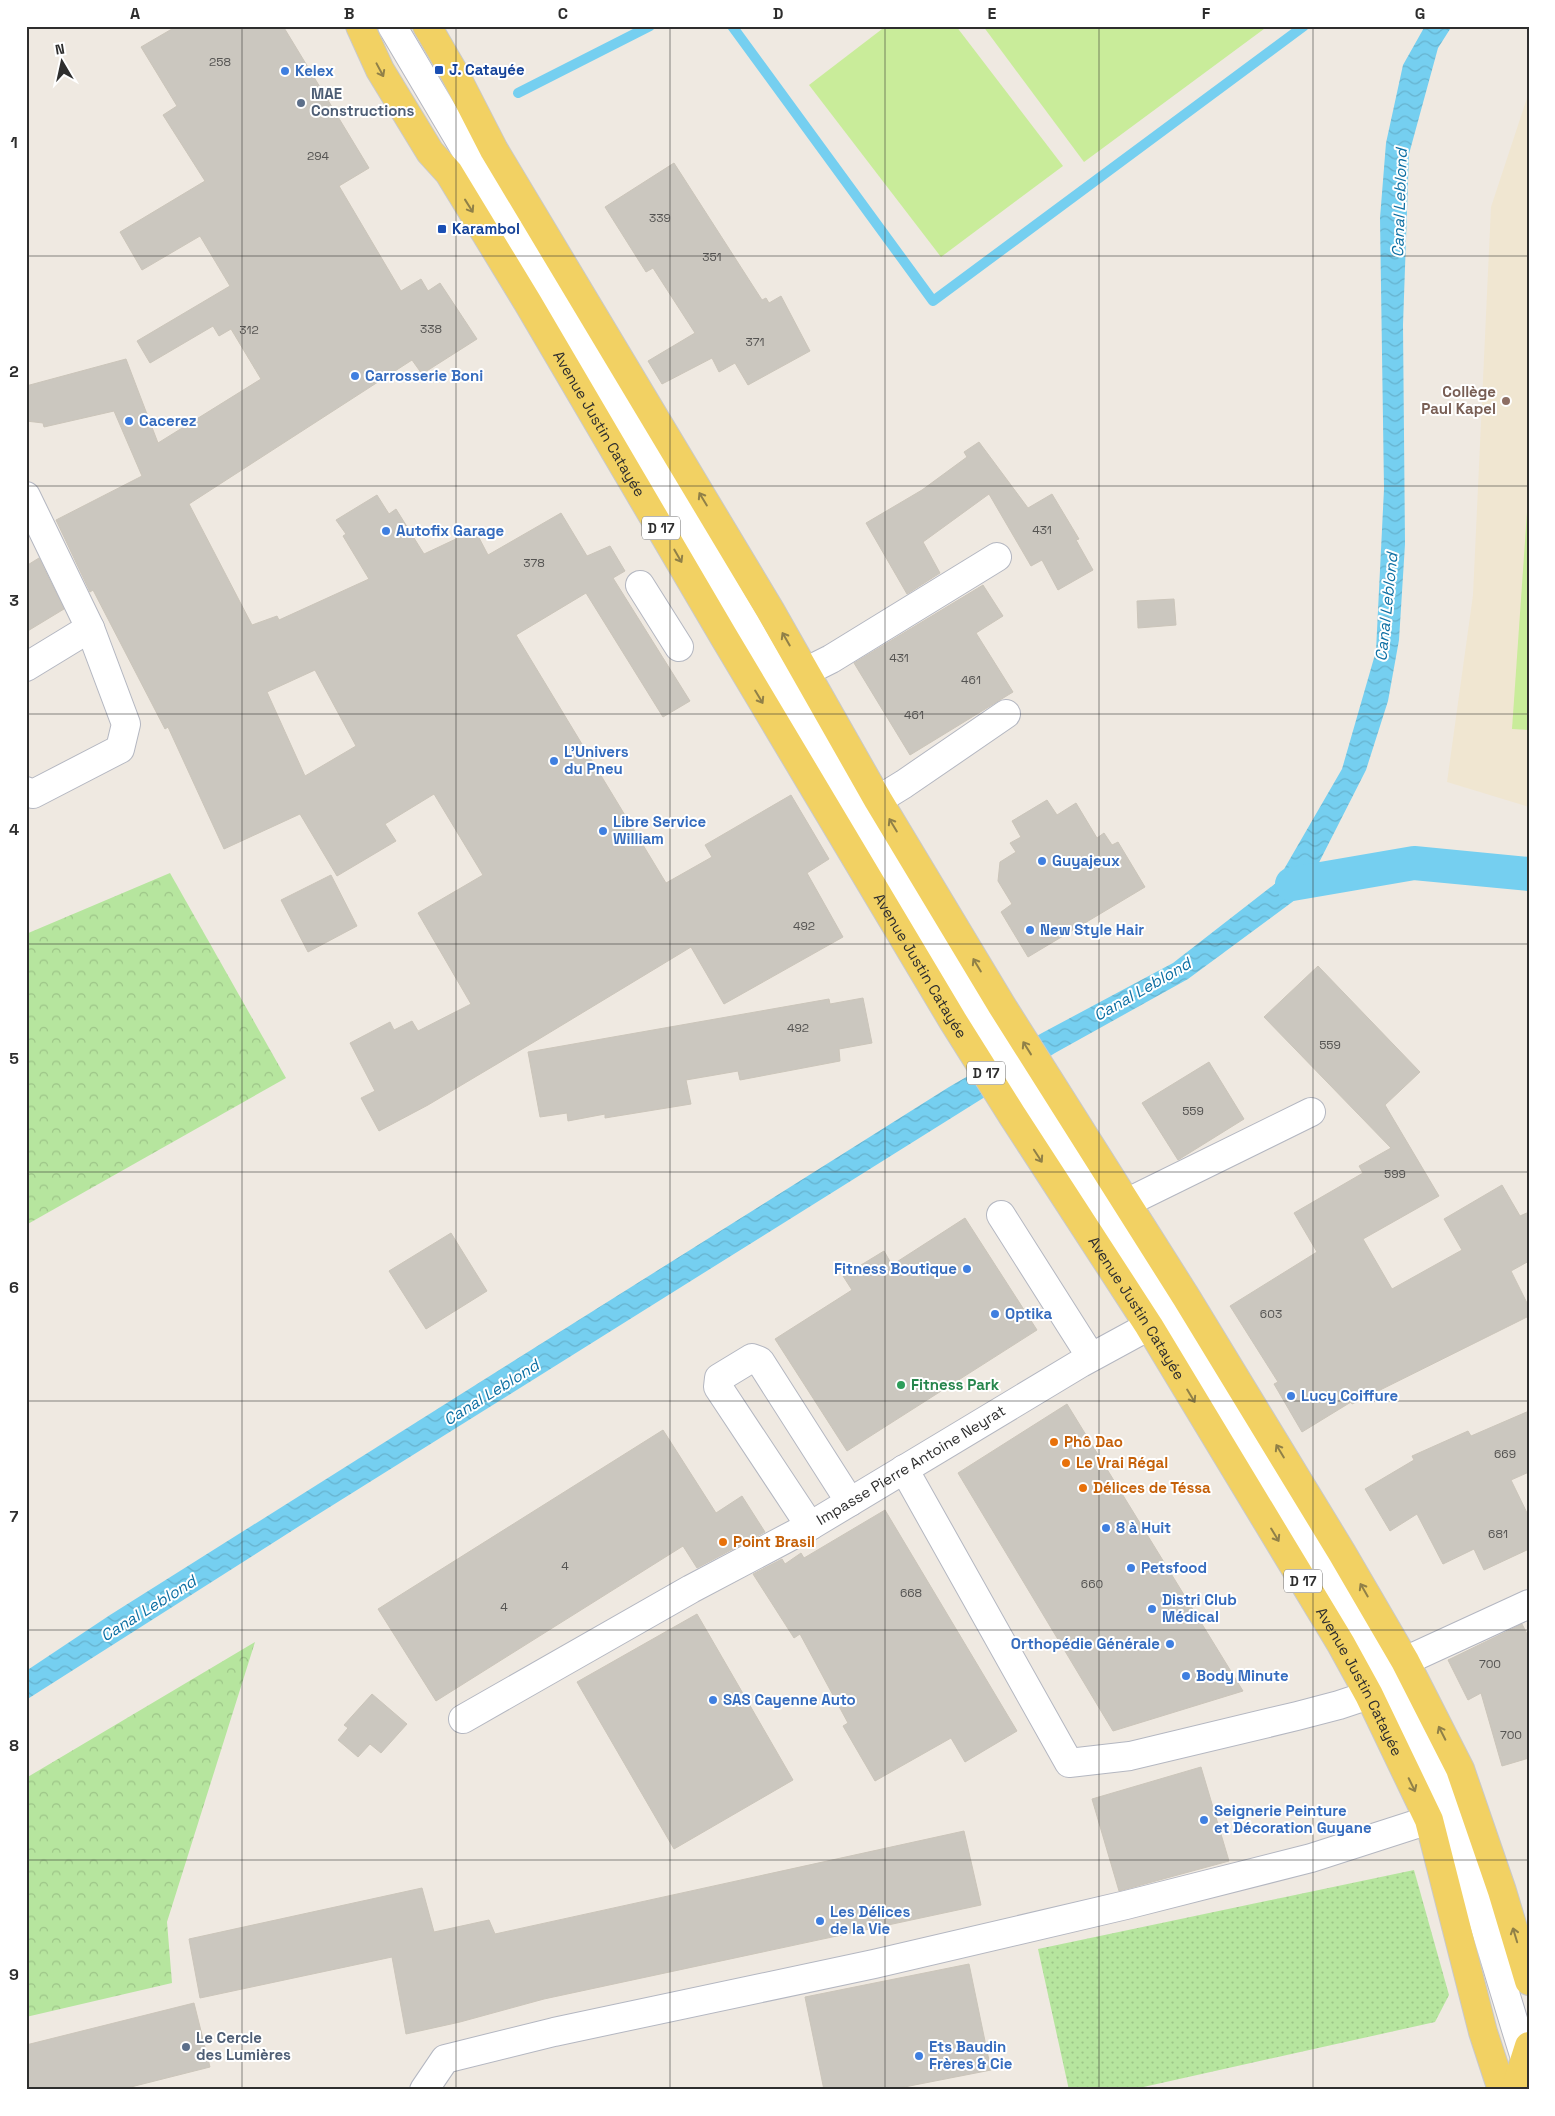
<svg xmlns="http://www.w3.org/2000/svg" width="1555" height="2116" viewBox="0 0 1555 2116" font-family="'Space Grotesk',sans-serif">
	<defs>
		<pattern id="grass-dots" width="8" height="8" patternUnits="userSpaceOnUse" patternTransform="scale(1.25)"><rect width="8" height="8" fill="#b6e59e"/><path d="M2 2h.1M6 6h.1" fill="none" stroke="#9dc588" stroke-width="1.8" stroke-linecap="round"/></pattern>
		<pattern id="forest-crowns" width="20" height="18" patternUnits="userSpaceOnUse" patternTransform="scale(1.25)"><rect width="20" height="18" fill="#b6e59e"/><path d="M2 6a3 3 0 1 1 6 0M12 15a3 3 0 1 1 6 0" fill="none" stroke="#9dc588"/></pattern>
		<pattern id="water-waves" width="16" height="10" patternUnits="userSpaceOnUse" patternTransform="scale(1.25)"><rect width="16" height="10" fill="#75cff0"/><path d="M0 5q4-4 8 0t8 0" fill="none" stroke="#66b2ce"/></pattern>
	</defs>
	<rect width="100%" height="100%" fill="#efe9e1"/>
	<!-- education -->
	<polygon fill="#f0e6d1" points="1529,92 1529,807 1447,782 1473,595 1491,207"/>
	<!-- grass -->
	<polygon fill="url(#grass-dots)" points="1414,1870 1449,1995 1435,2022 1130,2090 1069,2090 1038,1949"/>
	<!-- forest -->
	<g fill="url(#forest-crowns)">
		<polygon points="170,873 286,1078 26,1225 26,934"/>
		<polygon points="255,1642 167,1922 172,1983 26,2017 26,1778"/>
	</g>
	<!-- pitch -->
	<g fill="#c9ec9a">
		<polygon points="886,26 956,26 1063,166 941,257 809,85"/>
		<polygon points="983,26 1268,26 1084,162"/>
		<polygon points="1529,483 1529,730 1512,729"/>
	</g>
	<!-- water -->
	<polygon fill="url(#water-waves)" points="1425,26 1452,26 1438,48 1409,154 1403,325 1405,544 1399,640 1388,701 1366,770 1303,894 1188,979 1055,1053 301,1525 26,1700 26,1671 110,1615 949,1087 1042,1033 1173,963 1276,883 1342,769 1376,651 1384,489 1380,218 1386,143 1403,65"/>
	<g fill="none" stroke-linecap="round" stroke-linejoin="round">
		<!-- stream -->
		<g stroke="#75cff0" stroke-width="10">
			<polyline points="732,26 933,301 1304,26"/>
			<polyline points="518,93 650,26"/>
		</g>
		<!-- canal -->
		<polyline stroke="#75cff0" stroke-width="34" points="1292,884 1414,863 1529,874"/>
	</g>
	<!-- building -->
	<g fill="#cbc7bf" stroke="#cbc5ba" fill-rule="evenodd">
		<path d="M177 26H283L369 168 339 186 401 291 421 279 428 291 440 283 477 339 422 374 412 360 189 504 252 625 277 616 279 620 369 579 343 536 346 534 336 520 377 495 389 514 396 509 424 554 475 530 488 555 561 513 587 556 610 546 625 571 613 578 690 701 663 717 586 593 516 635 666 883 712 857 705 845 791 795 829 859 807 873 843 937 724 1004 691 947 539 1039 428 1105 379 1131 361 1098 375 1091 350 1043 390 1022 394 1030 412 1021 418 1031 471 1004 418 913 483 875 434 794 385 824 396 841 337 876 300 814 224 849 168 727 165 729 93 590 90 592 56 520 142 476 114 411 44 427 43 423 26 421V386L126 359 158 443 261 379 231 329 219 336 213 326 150 363 137 341 230 286 200 236 142 270 120 232 205 181 163 115 177 106 141 47ZM315 670 356 746 305 776 267 692Z"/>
		<polygon points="674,163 762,300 766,298 769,303 781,296 810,351 748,385 735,363 719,372 712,358 662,384 648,361 695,333 653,268 646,272 605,207"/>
		<polygon points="979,442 1028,508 1052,494 1079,539 1076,540 1093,570 1058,590 1042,560 1031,566 989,494 923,542 940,573 907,594 866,523 922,490 967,457 964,452"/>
		<polygon points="39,558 64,609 26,632 26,566"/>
		<polygon points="983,585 1003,616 976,633 1013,692 910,755 854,663"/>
		<polygon points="1174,599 1176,625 1138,628 1137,601"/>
		<polygon points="1047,800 1057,815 1076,803 1097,838 1104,833 1112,845 1118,842 1145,887 1028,957 1001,912 1012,904 998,881 1000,862 1016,852 1010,843 1021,837 1012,821"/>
		<polygon points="331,875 357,926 308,952 281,900"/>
		<polygon points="1318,966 1420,1072 1385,1105 1439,1196 1363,1239 1392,1289 1462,1250 1444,1219 1502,1185 1520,1216 1529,1212 1529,1261 1511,1271 1529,1307 1529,1316 1352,1404 1351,1402 1302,1432 1274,1384 1278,1382 1230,1306 1317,1252 1294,1213 1363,1173 1359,1166 1391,1148 1264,1017"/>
		<polygon points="863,998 872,1043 839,1049 840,1061 740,1080 738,1071 686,1080 691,1104 605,1118 605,1114 568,1121 567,1113 540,1117 528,1052 829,999 830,1004"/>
		<polygon points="1209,1062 1244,1119 1178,1160 1142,1103"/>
		<polygon points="965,1218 1037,1330 847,1451 775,1339 852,1290 843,1276 884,1251 892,1265"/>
		<polygon points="451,1233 487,1291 426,1329 389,1271"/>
		<polygon points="1067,1404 1243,1691 1113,1731 958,1473"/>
		<polygon points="1529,1411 1529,1472 1511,1480 1529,1517 1529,1549 1484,1570 1474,1549 1443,1564 1417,1514 1390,1531 1365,1489 1414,1460 1412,1456 1468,1431 1471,1436"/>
		<polygon points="663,1430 716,1513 742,1496 765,1532 697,1568 683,1546 436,1701 378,1609"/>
		<polygon points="885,1510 1017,1731 965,1762 951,1738 875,1781 843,1726 848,1723 800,1634 794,1638 753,1574 782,1559 785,1564 801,1553 804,1558"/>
		<polygon points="697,1614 793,1780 674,1849 577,1682"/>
		<polygon points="1522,1624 1529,1638 1529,1758 1502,1766 1481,1693 1468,1700 1448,1660"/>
		<polygon points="372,1694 407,1724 381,1753 370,1744 358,1757 338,1740 348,1728 344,1725"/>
		<polygon points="1201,1767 1229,1861 1119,1891 1092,1799"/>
		<polygon points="964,1831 981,1905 544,1999 460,2022 406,2034 392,1957 200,1998 189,1939 422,1888 434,1932 489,1920 495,1934"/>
		<polygon points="969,1964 991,2070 889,2090 824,2090 805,1997"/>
		<polygon points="194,2003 210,2067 119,2090 26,2090 26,2045"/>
	</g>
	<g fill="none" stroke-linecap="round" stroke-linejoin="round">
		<defs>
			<g id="minor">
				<polyline points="392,26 746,624 888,869 1058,1141 1150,1284 1363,1634 1448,1805 1515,2026 1525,2058 1529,2064"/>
				<polyline points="26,496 90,628 126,724 120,749 33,794 26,791"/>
				<polyline points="640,585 679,647"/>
				<polyline points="26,667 90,628"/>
				<polyline points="805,672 831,659 997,557"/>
				<polyline points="878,800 904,784 1006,714"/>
				<polyline points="1126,1203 1311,1112"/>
				<polyline points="1001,1215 1091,1357"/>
				<polyline points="904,1469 1069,1763 1130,1756 1297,1716 1339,1705 1369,1695"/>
				<polyline points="810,1526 718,1387 719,1378 752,1358 760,1361 850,1502"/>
				<polyline points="1405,1661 1529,1604"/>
				<path id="s1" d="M463 1719 691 1589 810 1526 1081 1363 1149 1326"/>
				<polyline points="424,2090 445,2059 554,2032 874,1964 1126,1905 1311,1858 1429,1820"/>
			</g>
			<g id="major">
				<path id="s2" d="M360 26 380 70 430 152 449 173 528 303 724 637 953 1021 1012 1115 1149 1326 1341 1644 1369 1695 1429 1820 1483 2032 1502 2090"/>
				<polyline points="427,26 456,76 494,150 770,610 878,800 1002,1006 1186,1297 1342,1553 1405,1661 1460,1769 1502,1891 1529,1981"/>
				<polyline points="1515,2090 1529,2046"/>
			</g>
		</defs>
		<!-- minor casing -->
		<use href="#minor" stroke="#b4b7c1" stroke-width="30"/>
		<!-- major casing -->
		<use href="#major" stroke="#c9c9c9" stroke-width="30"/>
		<!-- minor -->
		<use href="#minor" stroke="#fff" stroke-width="28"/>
		<!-- major -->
		<use href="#major" stroke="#f2d163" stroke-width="28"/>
	</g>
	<!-- one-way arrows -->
	<defs><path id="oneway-shaft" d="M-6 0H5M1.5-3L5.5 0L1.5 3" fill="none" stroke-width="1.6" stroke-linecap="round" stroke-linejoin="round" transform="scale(1.25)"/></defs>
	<g stroke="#908048">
		<use href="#oneway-shaft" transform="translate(380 70) rotate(62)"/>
		<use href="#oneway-shaft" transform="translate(469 206) rotate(58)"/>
		<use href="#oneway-shaft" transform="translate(703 499) rotate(-121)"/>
		<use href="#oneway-shaft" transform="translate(678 556) rotate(60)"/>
		<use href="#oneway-shaft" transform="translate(786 639) rotate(-120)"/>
		<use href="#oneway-shaft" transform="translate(759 697) rotate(59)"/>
		<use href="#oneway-shaft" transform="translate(893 825) rotate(-121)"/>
		<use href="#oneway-shaft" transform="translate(977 965) rotate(-121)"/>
		<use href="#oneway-shaft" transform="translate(1027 1048) rotate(-122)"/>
		<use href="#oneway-shaft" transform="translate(1038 1156) rotate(57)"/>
		<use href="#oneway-shaft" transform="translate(1191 1396) rotate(59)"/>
		<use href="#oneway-shaft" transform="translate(1280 1451) rotate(-121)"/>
		<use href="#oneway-shaft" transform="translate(1275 1535) rotate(59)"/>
		<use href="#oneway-shaft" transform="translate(1364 1590) rotate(-120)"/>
		<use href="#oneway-shaft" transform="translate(1442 1733) rotate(-117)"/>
		<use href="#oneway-shaft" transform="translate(1412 1785) rotate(64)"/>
		<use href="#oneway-shaft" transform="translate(1515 1935) rotate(-107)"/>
	</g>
	<!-- grid -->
	<path fill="none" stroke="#2e2e2e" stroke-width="1" stroke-opacity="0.55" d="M242 26V2090M456 26V2090M670 26V2090M885 26V2090M1099 26V2090M1313 26V2090M26 256H1529M26 486H1529M26 714H1529M26 944H1529M26 1172H1529M26 1401H1529M26 1630H1529M26 1860H1529"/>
	<!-- markers -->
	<g fill="#1a4fb4" stroke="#fff" stroke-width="2">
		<rect x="434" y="65" width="10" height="10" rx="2.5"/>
		<rect x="437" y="224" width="10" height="10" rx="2.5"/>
	</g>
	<g fill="#3f7fe0" stroke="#fff" stroke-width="2">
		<circle cx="285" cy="71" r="5"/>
		<circle cx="355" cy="376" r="5"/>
		<circle cx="129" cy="421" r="5"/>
		<circle cx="386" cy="531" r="5"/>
		<circle cx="554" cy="761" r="5"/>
		<circle cx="603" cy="831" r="5"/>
		<circle cx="1042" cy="861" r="5"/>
		<circle cx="1030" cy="930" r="5"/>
		<circle cx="967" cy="1269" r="5"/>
		<circle cx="995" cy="1314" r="5"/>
		<circle cx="1291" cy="1396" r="5"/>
		<circle cx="1106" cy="1528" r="5"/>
		<circle cx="1131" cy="1568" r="5"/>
		<circle cx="1152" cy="1609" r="5"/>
		<circle cx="1170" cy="1644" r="5"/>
		<circle cx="1186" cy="1676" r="5"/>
		<circle cx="713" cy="1700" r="5"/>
		<circle cx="1204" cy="1820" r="5"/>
		<circle cx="820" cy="1921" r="5"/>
		<circle cx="919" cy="2056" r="5"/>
	</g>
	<g fill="#5c6f8a" stroke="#fff" stroke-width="2">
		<circle cx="301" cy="103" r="5"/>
		<circle cx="186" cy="2047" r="5"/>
	</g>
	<circle fill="#8d6e63" stroke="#fff" stroke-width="2" cx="1506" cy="401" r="5"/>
	<circle fill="#2e9e5b" stroke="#fff" stroke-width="2" cx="901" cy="1385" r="5"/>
	<g fill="#e8710a" stroke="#fff" stroke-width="2">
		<circle cx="1054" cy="1442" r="5"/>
		<circle cx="1066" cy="1463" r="5"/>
		<circle cx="1083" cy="1488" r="5"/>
		<circle cx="723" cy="1542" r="5"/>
	</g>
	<g text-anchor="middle" stroke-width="4" stroke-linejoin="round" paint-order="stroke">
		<!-- number labels -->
		<g font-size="12" fill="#555452">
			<text x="220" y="66">258</text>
			<text x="318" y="160">294</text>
			<text x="660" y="222">339</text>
			<text x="712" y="261">351</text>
			<text x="431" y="333">338</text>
			<text x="249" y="334">312</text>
			<text x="755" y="346">371</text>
			<text x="1042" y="534">431</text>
			<text x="534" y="567">378</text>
			<text x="899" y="662">431</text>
			<text x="971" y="684">461</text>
			<text x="914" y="719">461</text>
			<text x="804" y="930">492</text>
			<text x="798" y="1032">492</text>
			<text x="1330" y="1049">559</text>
			<text x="1193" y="1115">559</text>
			<text x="1395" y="1178">599</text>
			<text x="1271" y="1318">603</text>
			<text x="1505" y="1458">669</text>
			<text x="1498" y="1538">681</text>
			<text x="565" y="1570">4</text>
			<text x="1092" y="1588">660</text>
			<text x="911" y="1597">668</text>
			<text x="504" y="1611">4</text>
			<text x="1490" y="1668">700</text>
			<text x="1511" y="1739">700</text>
		</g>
		<!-- shield labels -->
		<g fill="#fff" stroke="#6d6d6d" stroke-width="1">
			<rect x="642" y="516.5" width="38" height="23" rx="4"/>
			<rect x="967" y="1061.5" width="38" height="23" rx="4"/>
			<rect x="1284" y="1569.5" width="38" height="23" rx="4"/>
		</g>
		<g font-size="14" font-weight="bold" fill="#2e2e2e">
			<text x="661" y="533">D 17</text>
			<text x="986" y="1078">D 17</text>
			<text x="1303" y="1586">D 17</text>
		</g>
		<!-- transit labels -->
		<g font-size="15" font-weight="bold" fill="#164399" stroke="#fff" text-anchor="start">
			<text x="449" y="75">J. Catayée</text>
			<text x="452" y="234">Karambol</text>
		</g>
		<!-- shop labels -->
		<g font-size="15" font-weight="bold" fill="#366cbe" stroke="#fff" text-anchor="start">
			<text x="295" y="76">Kelex</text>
			<text x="365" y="381">Carrosserie Boni</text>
			<text x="139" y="426">Cacerez</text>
			<text x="396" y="536">Autofix Garage</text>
			<text x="564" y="757">L'Univers<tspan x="564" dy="17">du Pneu</tspan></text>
			<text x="613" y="827">Libre Service<tspan x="613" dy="17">William</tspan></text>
			<text x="1052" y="866">Guyajeux</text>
			<text x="1040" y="935">New Style Hair</text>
			<text x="957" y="1274" text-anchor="end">Fitness Boutique</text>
			<text x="1005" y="1319">Optika</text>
			<text x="1301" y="1401">Lucy Coiffure</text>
			<text x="1116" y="1533">8 à Huit</text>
			<text x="1141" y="1573">Petsfood</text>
			<text x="1162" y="1605">Distri Club<tspan x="1162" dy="17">Médical</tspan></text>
			<text x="1160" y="1649" text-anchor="end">Orthopédie Générale</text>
			<text x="1196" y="1681">Body Minute</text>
			<text x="723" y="1705">SAS Cayenne Auto</text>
			<text x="1214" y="1816">Seignerie Peinture<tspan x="1214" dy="17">et Décoration Guyane</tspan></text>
			<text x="830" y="1917">Les Délices<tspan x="830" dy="17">de la Vie</tspan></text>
			<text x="929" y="2052">Ets Baudin<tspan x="929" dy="17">Frères &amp; Cie</tspan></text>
		</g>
		<!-- service labels -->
		<g font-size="15" font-weight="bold" fill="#4e5e75" stroke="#fff" text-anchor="start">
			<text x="311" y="99">MAE<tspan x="311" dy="17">Constructions</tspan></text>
			<text x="196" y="2043">Le Cercle<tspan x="196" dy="17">des Lumières</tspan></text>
		</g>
		<!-- education labels -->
		<g font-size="15" font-weight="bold" fill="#785e54" stroke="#fff" text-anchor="end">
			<text x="1496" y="397">Collège<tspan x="1496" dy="17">Paul Kapel</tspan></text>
		</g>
		<!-- street labels -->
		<g font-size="15" fill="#2e2e2e" stroke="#fff">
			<text dy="5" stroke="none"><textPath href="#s2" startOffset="465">Avenue Justin Catayée</textPath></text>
			<text dy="5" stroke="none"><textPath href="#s2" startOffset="1095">Avenue Justin Catayée</textPath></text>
			<text dy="5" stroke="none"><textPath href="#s2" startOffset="1500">Avenue Justin Catayée</textPath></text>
			<text dy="5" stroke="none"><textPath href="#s1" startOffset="515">Impasse Pierre Antoine Neyrat</textPath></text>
			<text dy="5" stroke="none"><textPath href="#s2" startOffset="1935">Avenue Justin Catayée</textPath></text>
		</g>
		<!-- leisure labels -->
		<g font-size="15" font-weight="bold" fill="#27864d" stroke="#fff" text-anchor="start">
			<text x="911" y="1390">Fitness Park</text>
		</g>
		<!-- food labels -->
		<g font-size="15" font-weight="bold" fill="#c56008" stroke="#fff" text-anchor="start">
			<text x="1064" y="1447">Phô Dao</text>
			<text x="1076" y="1468">Le Vrai Régal</text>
			<text x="1093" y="1493">Délices de Téssa</text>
			<text x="733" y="1547">Point Brasil</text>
		</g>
		<!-- water labels -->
		<g font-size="16" font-style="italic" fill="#0d6fa3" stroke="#fff">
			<text transform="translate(1399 203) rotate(-88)" y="6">Canal Leblond</text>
			<text transform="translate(1386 607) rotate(-84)" y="6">Canal Leblond</text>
			<text transform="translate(1142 989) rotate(-30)" y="6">Canal Leblond</text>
			<text transform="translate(491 1392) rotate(-32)" y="6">Canal Leblond</text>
			<text transform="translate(148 1608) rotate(-32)" y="6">Canal Leblond</text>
		</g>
	</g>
	<!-- border -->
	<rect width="1555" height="2116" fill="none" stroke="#ffffff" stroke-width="55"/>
	<!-- north arrow -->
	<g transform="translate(62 62) rotate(351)" stroke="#ffffff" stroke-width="4" paint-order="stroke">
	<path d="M0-4L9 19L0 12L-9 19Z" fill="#2e2e2e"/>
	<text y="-8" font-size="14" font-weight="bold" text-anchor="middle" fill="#2e2e2e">N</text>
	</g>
	<rect x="28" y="28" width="1500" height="2060" fill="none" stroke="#2e2e2e" stroke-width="2"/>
	<g font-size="16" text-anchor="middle" font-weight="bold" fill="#2e2e2e">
		<text x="135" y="19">A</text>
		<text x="349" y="19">B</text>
		<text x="563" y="19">C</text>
		<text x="778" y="19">D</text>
		<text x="992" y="19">E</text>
		<text x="1206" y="19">F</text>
		<text x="1420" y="19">G</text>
		<text x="14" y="148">1</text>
		<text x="14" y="377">2</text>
		<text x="14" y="606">3</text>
		<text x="14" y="835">4</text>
		<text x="14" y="1064">5</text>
		<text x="14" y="1293">6</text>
		<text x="14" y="1522">7</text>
		<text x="14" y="1751">8</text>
		<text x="14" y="1980">9</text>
	</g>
</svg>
